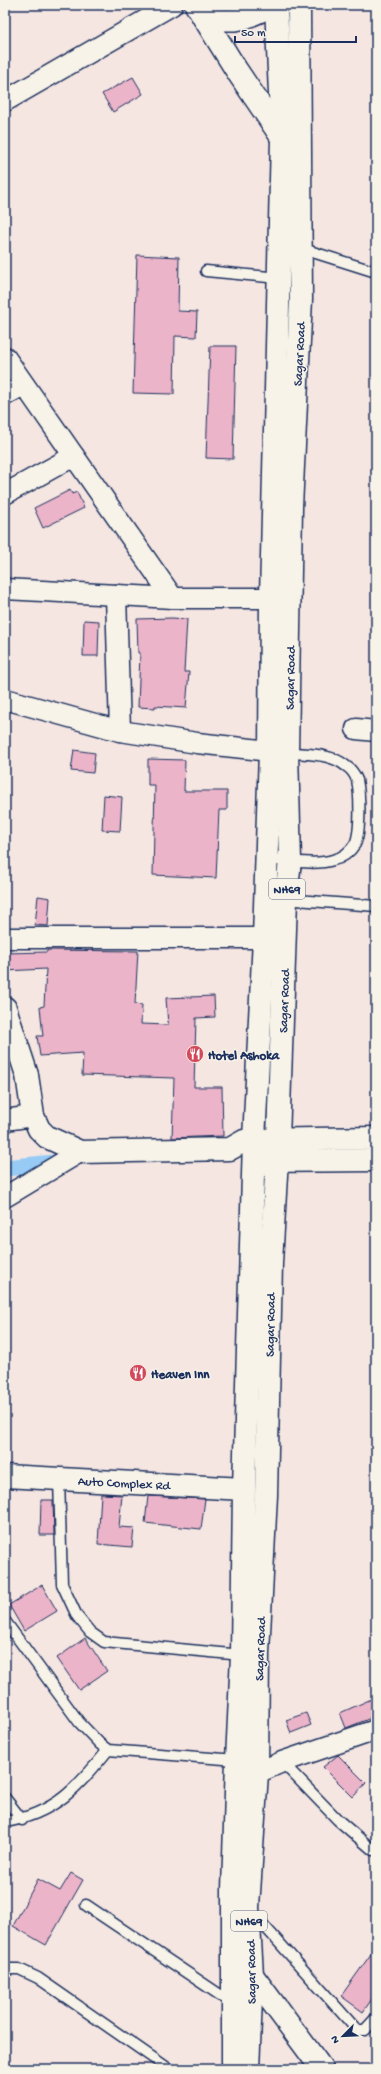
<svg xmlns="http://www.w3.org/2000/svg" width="381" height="2074" viewBox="0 0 381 2074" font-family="'Gochi Hand',sans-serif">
	<rect width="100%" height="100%" fill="#f5e6e2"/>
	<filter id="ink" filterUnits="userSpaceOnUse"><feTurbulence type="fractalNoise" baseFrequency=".025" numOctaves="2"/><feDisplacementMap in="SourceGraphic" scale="8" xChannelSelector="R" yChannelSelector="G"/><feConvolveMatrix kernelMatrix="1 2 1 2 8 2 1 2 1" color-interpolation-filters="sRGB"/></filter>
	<g filter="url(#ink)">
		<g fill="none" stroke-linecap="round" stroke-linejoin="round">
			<!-- canal -->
			<polyline stroke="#97caf4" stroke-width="17" points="5,1168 63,1162"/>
		</g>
		<!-- building -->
		<g fill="#ecb4c9" stroke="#1b2f5e">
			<polygon points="133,77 143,94 113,112 102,94"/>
			<polygon points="137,255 179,257 178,311 197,312 196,337 175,336 174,394 133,393"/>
			<polygon points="210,346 236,346 233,459 206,458"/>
			<polygon points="70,490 72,494 77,492 84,508 43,528 34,508"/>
			<polygon points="172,618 187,619 184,672 189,672 186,708 155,706 155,708 138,707 140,653 138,653 137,619"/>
			<polygon points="84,620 99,621 98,656 83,656"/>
			<polygon points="74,750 95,753 93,773 71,771"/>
			<polygon points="148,759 185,760 184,791 227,791 227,810 219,810 216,878 153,875 155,785 148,785"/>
			<polygon points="104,795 122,797 120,831 102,830"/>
			<polygon points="38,896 50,898 48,926 35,925"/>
			<polygon points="47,950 138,951 135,1004 142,1005 141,1024 168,1025 166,998 214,996 215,1017 196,1018 194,1087 222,1087 223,1136 172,1138 174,1078 82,1075 83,1053 40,1056 37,1036 43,1036 40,1007 44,1006 46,969 5,971 5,953 47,952"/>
			<polygon points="101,1494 122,1495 119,1527 134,1528 132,1547 98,1544"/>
			<polygon points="148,1496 205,1499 201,1529 145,1523"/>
			<polygon points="41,1500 53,1500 54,1535 40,1535"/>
			<polygon points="42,1585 57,1611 24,1631 9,1605"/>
			<polygon points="85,1638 107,1671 79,1690 57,1658"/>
			<polygon points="376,1697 376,1716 346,1728 340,1713"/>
			<polygon points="306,1713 311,1725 291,1733 286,1720"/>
			<polygon points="338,1755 366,1783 353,1797 323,1767"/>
			<polygon points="71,1873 83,1880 46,1945 13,1926 38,1879 60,1891"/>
			<polygon points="376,1947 376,1993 363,2012 341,1996"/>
		</g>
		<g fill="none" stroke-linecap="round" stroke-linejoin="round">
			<defs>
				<g id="service">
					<polyline points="300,248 376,272"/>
					<polyline points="206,271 279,278"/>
					<path d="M266 859C286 860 315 866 333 860 342 858 350 852 355 844 361 832 360 794 357 780 355 775 351 769 346 766 330 752 304 755 284 752"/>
					<polyline points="283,899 376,906"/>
					<polyline points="59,1478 62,1584 77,1616 90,1632 104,1642 242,1655"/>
					<polyline points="5,1621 79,1722 100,1744 108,1750 237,1760"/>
					<polyline points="282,1762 338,1820 373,1850"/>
					<polyline points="5,1798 22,1820"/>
					<path d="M5 1822C55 1814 78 1787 108 1750"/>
					<polyline points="86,1905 232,2003"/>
					<polyline points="251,1911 357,2030 365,2030 376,2018"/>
					<polyline points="5,1969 19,1969 38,1978 169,2069"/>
				</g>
				<g id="minor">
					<polyline points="5,101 172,5"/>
					<polyline points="5,357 173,598"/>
					<polyline points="5,395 24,385"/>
					<polyline points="5,494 74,456"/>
					<polyline points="5,589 173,598 271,598"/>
					<polyline points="116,595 120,731"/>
					<polyline points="5,699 120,731 197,743 270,751"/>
					<polyline points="356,729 376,731"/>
					<polyline points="5,938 264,938"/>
					<polyline points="5,1120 33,1116"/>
					<polyline points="5,1197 80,1152"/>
					<polyline points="257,1773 282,1762 376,1730"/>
				</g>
				<g id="tertiary">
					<polyline points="5,1008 27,1075 33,1116 39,1129 47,1137 80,1152 230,1149 244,1141 254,1140"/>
					<polyline points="5,1476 244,1489"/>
				</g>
				<g id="secondary">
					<polyline points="196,5 237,71 287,145"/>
					<polyline points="254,1140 376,1138"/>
					<polyline points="257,1161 376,1160"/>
					<polyline points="252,1975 322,2069"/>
				</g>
				<g id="trunk">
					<path d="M204 18C238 22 242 20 273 5"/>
					<polyline points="233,2069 233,1890 237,1760 242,1655 244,1489 254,1140 264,938 270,751 271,598 282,138 276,5"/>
					<polyline points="248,2069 252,1975 248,1907 257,1773 258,1653 266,1495 271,1263 278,1140 286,899 290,860 287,753 291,507 301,299 299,5"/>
				</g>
			</defs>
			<!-- service casing -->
			<use href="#service" stroke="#1b2f5e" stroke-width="13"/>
			<!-- minor casing -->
			<use href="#minor" stroke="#1b2f5e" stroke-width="23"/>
			<!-- tertiary casing -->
			<use href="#tertiary" stroke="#1b2f5e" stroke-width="25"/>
			<!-- secondary casing -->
			<use href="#secondary" stroke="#1b2f5e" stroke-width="25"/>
			<!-- trunk casing -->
			<use href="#trunk" stroke="#1b2f5e" stroke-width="25"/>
			<!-- service -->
			<use href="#service" stroke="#f7f3e8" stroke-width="10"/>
			<!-- minor -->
			<use href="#minor" stroke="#f7f3e8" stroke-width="20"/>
			<!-- tertiary -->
			<use href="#tertiary" stroke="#f7f3e8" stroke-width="22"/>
			<!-- secondary -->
			<use href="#secondary" stroke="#f7f3e8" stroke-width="22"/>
			<!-- trunk -->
			<use href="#trunk" stroke="#f7f3e8" stroke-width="22"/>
		</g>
	</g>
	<!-- icons -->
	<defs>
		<symbol id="restaurant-disc" viewBox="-11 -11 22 22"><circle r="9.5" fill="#d1495b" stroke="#f7f3e8"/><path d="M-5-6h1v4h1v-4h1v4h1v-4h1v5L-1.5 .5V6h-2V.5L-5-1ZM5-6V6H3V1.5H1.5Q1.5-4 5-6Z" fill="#fff"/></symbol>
	</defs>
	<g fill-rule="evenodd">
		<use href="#restaurant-disc" x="185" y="1044" width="20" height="20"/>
		<use href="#restaurant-disc" x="128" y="1363" width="20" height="20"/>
	</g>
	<g text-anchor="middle" stroke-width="3" stroke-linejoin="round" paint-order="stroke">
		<!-- shield labels -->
		<g fill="#f7f3e8" stroke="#5d6a87" stroke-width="1">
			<rect x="269" y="879" width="36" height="20" rx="3"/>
			<rect x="231" y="1911" width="36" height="20" rx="3"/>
		</g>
		<g font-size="12" font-weight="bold" fill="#1b2f5e">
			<text x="287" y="893">NH69</text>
			<text x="249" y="1925">NH69</text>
		</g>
		<!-- street labels -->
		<g font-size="13" fill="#1b2f5e" stroke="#f7f3e8">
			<text transform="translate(298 354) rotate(-87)" y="5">Sagar Road</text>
			<text transform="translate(289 678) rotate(-89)" y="5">Sagar Road</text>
			<text transform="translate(283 1001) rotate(-88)" y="5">Sagar Road</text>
			<text transform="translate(269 1325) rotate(-89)" y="5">Sagar Road</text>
			<text transform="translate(124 1482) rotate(3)" y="5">Auto Complex Rd</text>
			<text transform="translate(259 1649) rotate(-88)" y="5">Sagar Road</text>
			<text transform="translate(250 1972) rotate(-91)" y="5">Sagar Road</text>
		</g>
		<!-- poi labels -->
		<g font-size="13" font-weight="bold" fill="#1b2f5e" stroke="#f7f3e8" text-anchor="start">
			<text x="208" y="1059">Hotel Ashoka</text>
			<text x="151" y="1378">Heaven Inn</text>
		</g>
	</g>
	<!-- margin -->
	<rect width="381" height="2074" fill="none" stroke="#f7f3e8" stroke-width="20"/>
	<rect x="10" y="10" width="361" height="2054" fill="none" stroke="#1b2f5e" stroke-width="1.5" filter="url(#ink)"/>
	<!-- north arrow -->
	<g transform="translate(343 2036) rotate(246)" stroke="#f7f3e8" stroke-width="3" paint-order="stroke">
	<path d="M0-3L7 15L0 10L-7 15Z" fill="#1b2f5e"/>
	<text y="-6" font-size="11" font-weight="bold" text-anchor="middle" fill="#1b2f5e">N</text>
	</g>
	<!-- scale -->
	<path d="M235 36v6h121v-6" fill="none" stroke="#1b2f5e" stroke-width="2"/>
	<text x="241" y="36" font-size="12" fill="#1b2f5e" stroke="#f7f3e8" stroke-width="3" paint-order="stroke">50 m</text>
</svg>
